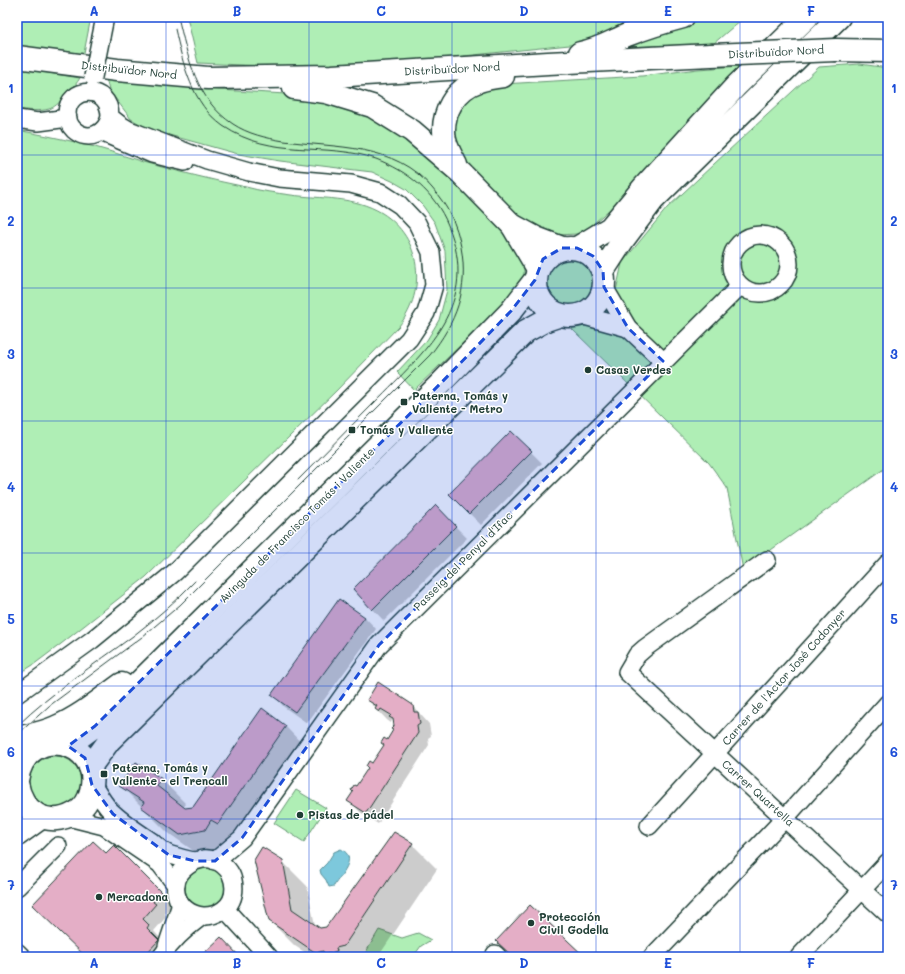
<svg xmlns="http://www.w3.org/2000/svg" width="905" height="974" viewBox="0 0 905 974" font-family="Mali,sans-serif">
	<rect width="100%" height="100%" fill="#fff"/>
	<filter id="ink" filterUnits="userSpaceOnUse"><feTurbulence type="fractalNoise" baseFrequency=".025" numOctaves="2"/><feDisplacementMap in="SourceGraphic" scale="8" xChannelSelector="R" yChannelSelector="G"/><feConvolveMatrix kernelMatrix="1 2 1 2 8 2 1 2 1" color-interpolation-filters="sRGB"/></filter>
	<g filter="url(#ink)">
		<!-- green -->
		<g fill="#afeeb5" stroke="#679674">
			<polygon points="17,17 91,17 83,58 17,50"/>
			<polygon points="187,17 792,17 790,19 741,20 713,44 623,47 579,44 406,62 284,67 198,63"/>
			<polygon points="860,64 888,68 888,466 743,570 727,488 709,463 572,329 616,291 622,263 667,208 714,164 819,67"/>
			<polygon points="741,66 675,136 610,209 586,230 577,234 556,235 533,230 461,161 452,146 452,114 467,94 502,84 642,76 698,69"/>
			<path d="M17 68 80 78C75 86 58 107 49 109 39 112 27 110 17 109Z"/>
			<polygon points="106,79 219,90 319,96 339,101 413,137 507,230 524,266 524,275 522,283 515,293 414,390 397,372 427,340 439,320 447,290 445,251 435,223 423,206 406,189 392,181 372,172 280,161 238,154 151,130 131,119 109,90"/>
			<path d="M17 130C38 134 59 138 79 143 101 148 122 155 143 162 177 171 211 180 246 187 260 191 276 193 291 195 321 199 354 196 382 213 422 238 427 290 399 326L337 390 146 577 61 644 33 665 17 675Z"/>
			<circle cx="571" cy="280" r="27"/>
			<circle cx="55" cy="782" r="26"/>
			<polygon points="296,790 326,808 304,842 274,823"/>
			<circle cx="206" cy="887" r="21"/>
			<polygon points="379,930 402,938 418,933 431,940 421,946 413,957 363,957"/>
		</g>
		<!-- water -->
		<path fill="#7dc8dc" stroke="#579099" d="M341 849C359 858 340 875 334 886L329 887 326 880 321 874 320 870 327 863 334 852Z"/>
		<!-- shadow -->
		<g fill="#0003">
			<polygon points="511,432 542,463 481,525 450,494"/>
			<polygon points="447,518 467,538 384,621 354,589"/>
			<polygon points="365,617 376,629 307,723 284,707 273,695"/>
			<polygon points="368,700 413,706 429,724 431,736 428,738 429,745 378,824 360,812 349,800 388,741 395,726 394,721 392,720 391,723 387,720"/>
			<polygon points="262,710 286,727 310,752 243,848 205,859 167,832 121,786 161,779 186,804 183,808 185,809 193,807"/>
			<polygon points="412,844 437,869 378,957 312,957 295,946 270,921 282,861 307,886 315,925 320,929 326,928"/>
			<polygon points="114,847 172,904 165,914 167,916 154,931 160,938 157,940 170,952 165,957 87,957 105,855"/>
		</g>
		<!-- building -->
		<g fill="#e4aec6" stroke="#1f3d34">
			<polygon points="511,431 532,451 469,514 449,494"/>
			<polygon points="436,505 456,526 372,610 353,589"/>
			<polygon points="339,599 365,617 295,712 271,695"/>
			<polygon points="378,682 413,705 414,712 418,712 420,724 417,726 418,733 366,813 347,801 353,792 351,790 354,785 356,786 368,768 366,766 369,761 372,763 384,745 381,743 384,738 387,740 393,730 391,729 394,726 393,719 389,717 391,715 381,709 379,712 375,709 377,706 367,700"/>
			<polygon points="262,708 286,726 218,824 211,820 205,830 180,835 141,807 144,802 119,786 136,762 162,779 157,786 185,808 193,807"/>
			<polygon points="394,832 413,843 344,946 336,948 337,951 324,955 323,951 316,953 269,921 254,860 262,847 283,860 292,909 320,928 326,927"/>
			<polygon points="93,841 106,853 114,845 161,892 153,902 156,904 143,919 149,925 147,928 159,940 143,957 86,957 32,905"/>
			<polygon points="530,905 585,957 513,957 496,941"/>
			<polygon points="221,937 240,957 204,957 202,955"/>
		</g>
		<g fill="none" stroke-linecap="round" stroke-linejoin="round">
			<defs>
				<g id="minor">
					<polyline points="101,37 105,17"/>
					<polyline points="17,119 38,122 68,118"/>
					<polyline points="101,132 152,154 185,162"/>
					<circle cx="760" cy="264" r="29"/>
					<polyline points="604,287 628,328 663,361"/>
					<polyline points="581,315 628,328"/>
					<polyline points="767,560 645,648 637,655 627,672 888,914"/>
					<path d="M17 694 92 640 175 572 409 339 426 313 434 285 431 252 417 223 400 205 380 192 351 184 279 178 249 172 207 160 129 130 119 124 110 117C110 83 67 86 67 114 67 120 70 126 74 130 89 143 106 133 110 117"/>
					<path d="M92 785C99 794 105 807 114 814 125 824 139 833 151 841 157 846 164 853 171 855 178 857 187 860 195 861 197 861 201 859 203 859 210 858 218 861 223 865 237 876 238 900 223 910 197 928 165 902 179 875 183 868 189 865 195 861"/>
					<polyline points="68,817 104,826 160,864 176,885"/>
					<polyline points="649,826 888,563"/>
					<polyline points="215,861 242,838 379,645 740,286"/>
					<polyline points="17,887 58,846"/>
					<polyline points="225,909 269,957"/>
					<polyline points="167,946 181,904"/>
					<polyline points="17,952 22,957"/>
					<polyline points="495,954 498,957"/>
					<path d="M161 957C171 942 186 928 201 917"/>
					<polyline points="652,957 785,818 888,703"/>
					<polyline points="799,957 888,862"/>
				</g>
				<g id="major">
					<polyline points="836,50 888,51"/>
					<path d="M580 53C598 50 611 42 627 35 645 28 664 22 683 17"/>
					<polyline points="17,57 117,70 208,78 332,76 548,63 711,55"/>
					<polyline points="294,88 326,92 372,106 412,131 461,173 512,225 538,269"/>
					<path d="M456 165C452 157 447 149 445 140 440 114 455 89 479 81 487 78 495 77 503 76"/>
					<polyline points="512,225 536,238 562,248"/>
					<circle cx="570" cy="282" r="34"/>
					<polyline points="577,248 610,228 643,188 736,86 807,17"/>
					<polyline points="603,271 623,240 653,200 839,17"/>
					<path d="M17 738C30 735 43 733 56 727 80 717 101 699 122 684"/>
					<polyline points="68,746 95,726 441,383 511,311 535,280"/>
					<polyline points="90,767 109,741 526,331 546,320 561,315"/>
					<path d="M17 780C26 721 104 740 91 791 89 800 83 809 75 813 47 829 22 812 17 783"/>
					<polyline points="17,835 42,817"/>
				</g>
			</defs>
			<!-- minor casing -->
			<use href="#minor" stroke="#1f3d34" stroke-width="20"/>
			<!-- major casing -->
			<use href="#major" stroke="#1f3d34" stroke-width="25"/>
			<!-- minor -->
			<use href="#minor" stroke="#fff" stroke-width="17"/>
			<!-- major -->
			<use href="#major" stroke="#fff" stroke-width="22"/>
			<!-- tram -->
			<g stroke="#1f3d34" stroke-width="1">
				<path d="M175 29C183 64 192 104 223 126 273 160 325 141 376 159 408 171 435 193 448 225 481 305 426 350 375 402 349 428 324 454 298 480"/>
				<path d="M17 726C52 692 94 665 133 636 155 619 176 601 195 581"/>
				<path d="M17 735 49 706 142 637 180 605 430 355C456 322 469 290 461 247 457 224 447 205 432 188 395 143 336 148 284 141 266 138 248 134 233 124 196 100 188 57 178 17"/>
			</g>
			<defs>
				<polyline id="minor-bridge" points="93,77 101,37"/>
				<polyline id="major-bridge" points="711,55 836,50"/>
			</defs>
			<!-- minor-bridge casing -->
			<use href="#minor-bridge" stroke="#1f3d34" stroke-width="20" stroke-linecap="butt"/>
			<!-- major-bridge casing -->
			<use href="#major-bridge" stroke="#1f3d34" stroke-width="25" stroke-linecap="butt"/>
			<!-- minor-bridge -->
			<use href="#minor-bridge" stroke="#fff" stroke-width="17"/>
			<!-- major-bridge -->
			<use href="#major-bridge" stroke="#fff" stroke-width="22"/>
		</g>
	</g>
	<!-- marked area -->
	<path fill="#1d4ed8" fill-opacity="0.2" stroke="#1d4ed8" stroke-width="3" stroke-dasharray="8 5" stroke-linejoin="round" d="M562 248H577L593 256 603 271 604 287 628 328 663 361 379 645 242 838 215 861H195L169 855 113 814 92 785 85 758 68 746 95 726 441 383 511 311 535 280 543 259Z"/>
	<!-- grid -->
	<path fill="none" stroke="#1d4ed8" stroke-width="1" stroke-opacity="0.55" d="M166 17V957M309 17V957M452 17V957M596 17V957M740 17V957M17 155H888M17 288H888M17 421H888M17 553H888M17 686H888M17 819H888"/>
	<!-- markers -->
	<g fill="#1f3d34" stroke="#fff" stroke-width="1.5">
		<circle cx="588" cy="370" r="4"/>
		<rect x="400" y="398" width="8" height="8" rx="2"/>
		<rect x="348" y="426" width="8" height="8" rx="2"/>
		<rect x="100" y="770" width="8" height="8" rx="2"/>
		<circle cx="300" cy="815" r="4"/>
		<circle cx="99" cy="897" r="4"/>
		<circle cx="531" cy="923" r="4"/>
	</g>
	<g text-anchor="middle" stroke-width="3" stroke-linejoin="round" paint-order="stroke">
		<!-- street labels -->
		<g font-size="11" fill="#1f3d34" stroke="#fff">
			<text transform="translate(776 52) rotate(-3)" y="4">Distribuïdor Nord</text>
			<text transform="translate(452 69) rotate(-3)" y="4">Distribuïdor Nord</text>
			<text transform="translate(129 70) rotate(6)" y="4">Distribuïdor Nord</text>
			<text transform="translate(297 525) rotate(-45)" y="4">Avinguda de Francisco Tomás i Valiente</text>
			<text transform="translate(463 561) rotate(-45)" y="4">Passeig del Penyal d'Ifac</text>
			<text transform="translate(784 677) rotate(-48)" y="4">Carrer de l'Actor José Codonyer</text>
			<text transform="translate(758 793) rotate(42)" y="4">Carrer Quartella</text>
		</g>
		<!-- poi labels -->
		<g font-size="11" font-weight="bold" fill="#1f3d34" stroke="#fff" text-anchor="start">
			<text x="596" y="374">Casas Verdes</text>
			<text x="412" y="400">Paterna, Tomás y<tspan x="412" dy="13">Valiente - Metro</tspan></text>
			<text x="360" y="434">Tomás y Valiente</text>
			<text x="112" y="772">Paterna, Tomás y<tspan x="112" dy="13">Valiente - el Trencall</tspan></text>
			<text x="308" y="819">Pistas de pádel</text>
			<text x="107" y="901">Mercadona</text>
			<text x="539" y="921">Protección<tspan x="539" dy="13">Civil Godella</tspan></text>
		</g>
	</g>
	<!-- margin -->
	<rect width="905" height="974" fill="none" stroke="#fff" stroke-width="44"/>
	<rect x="22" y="22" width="861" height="930" fill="none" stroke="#1d4ed8" stroke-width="1.5"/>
	<g font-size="13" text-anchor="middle" font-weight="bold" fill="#1d4ed8">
		<text x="94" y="16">A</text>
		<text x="237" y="16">B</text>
		<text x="381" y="16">C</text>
		<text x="524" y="16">D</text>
		<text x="668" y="16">E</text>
		<text x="811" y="16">F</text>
		<text x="11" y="93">1</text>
		<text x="894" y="93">1</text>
		<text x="11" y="226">2</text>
		<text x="894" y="226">2</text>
		<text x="11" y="359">3</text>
		<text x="894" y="359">3</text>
		<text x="11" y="492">4</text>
		<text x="894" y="492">4</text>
		<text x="11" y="624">5</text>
		<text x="894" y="624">5</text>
		<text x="11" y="757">6</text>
		<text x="894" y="757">6</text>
		<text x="11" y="890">7</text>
		<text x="894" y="890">7</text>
		<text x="94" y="968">A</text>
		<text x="237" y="968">B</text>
		<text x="381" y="968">C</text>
		<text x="524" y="968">D</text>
		<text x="668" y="968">E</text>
		<text x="811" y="968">F</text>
	</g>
</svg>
